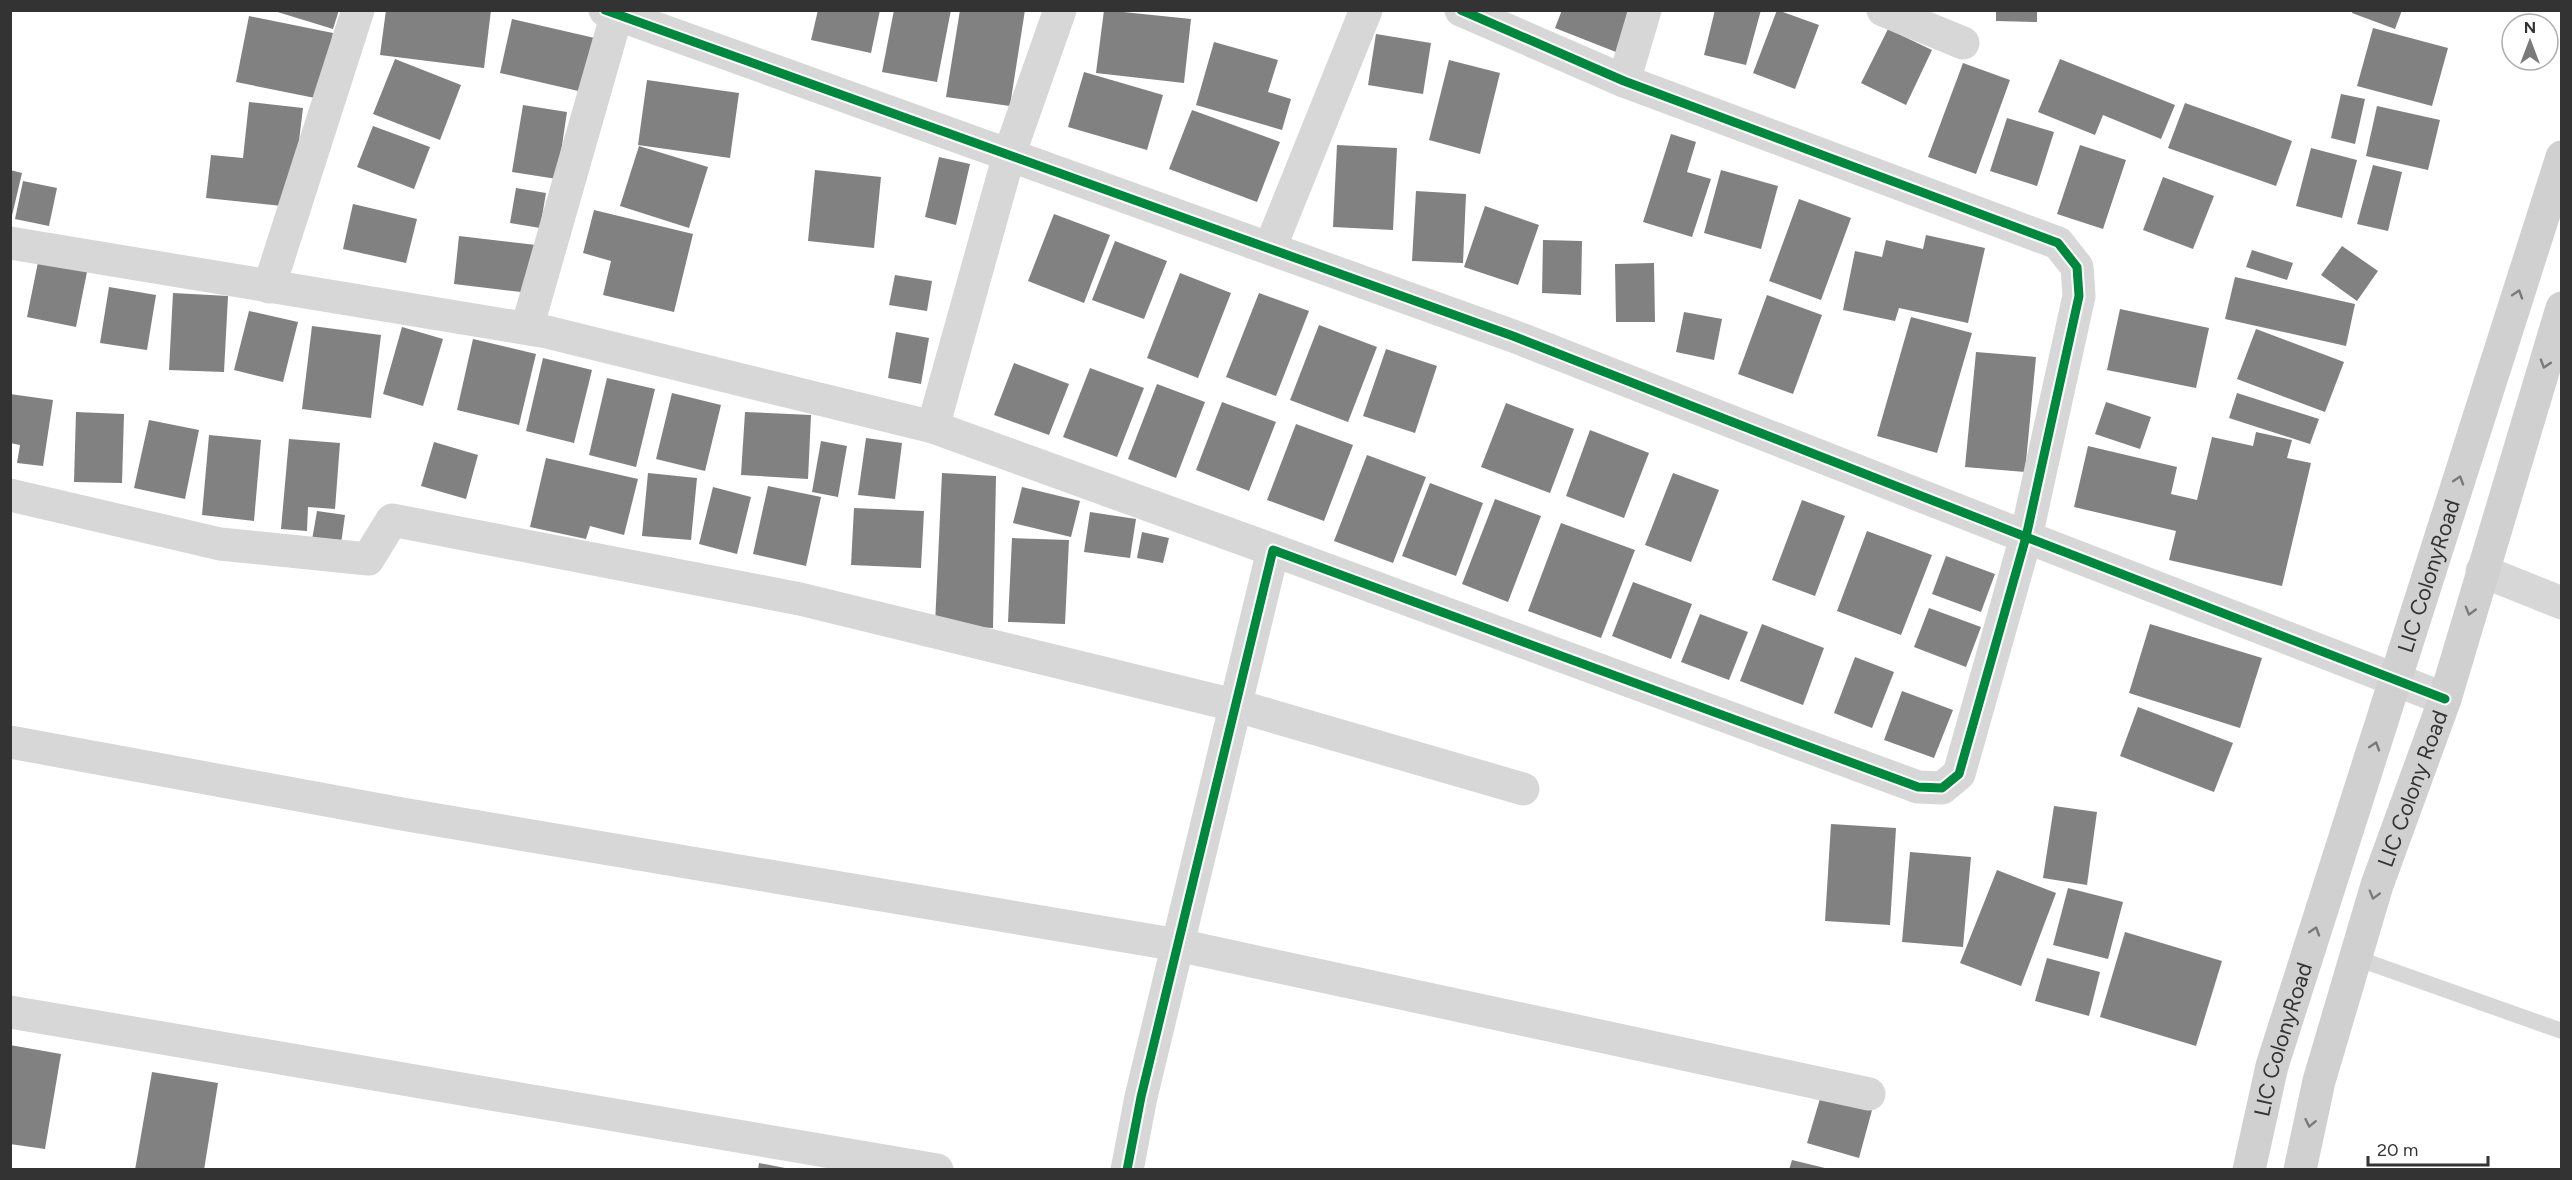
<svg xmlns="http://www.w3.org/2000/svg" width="2572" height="1180" viewBox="0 0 2572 1180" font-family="Figtree,sans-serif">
	<rect width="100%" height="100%" fill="#fff"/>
	<!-- building -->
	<g fill="#818181">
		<polygon points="271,10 339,10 333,29"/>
		<polygon points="386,10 491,10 484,68 380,55"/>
		<polygon points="818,10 880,10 871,53 811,40"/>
		<polygon points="894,10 951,10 937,82 882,72"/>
		<polygon points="960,10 1025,10 1010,106 946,97"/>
		<polygon points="1104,10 1191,19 1184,83 1096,73"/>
		<polygon points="1562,10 1639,10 1621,54 1555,28"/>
		<polygon points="1715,10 1761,10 1746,65 1704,55"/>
		<polygon points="1777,10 1819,25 1795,89 1753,73"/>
		<polygon points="1996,10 2037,10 2037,22 1996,21"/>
		<polygon points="2353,10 2402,10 2395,29 2352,13"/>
		<polygon points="249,16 333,33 320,99 236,82"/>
		<polygon points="512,19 599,39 587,93 500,73"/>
		<polygon points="2373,28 2448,48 2432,106 2357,86"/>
		<polygon points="1888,29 1932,50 1906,105 1861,83"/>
		<polygon points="1376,34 1431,43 1423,94 1368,85"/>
		<polygon points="1214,42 1278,60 1268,92 1291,99 1282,130 1196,105"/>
		<polygon points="395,59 461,85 440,140 373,114"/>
		<polygon points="2060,59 2175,105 2161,139 2103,115 2095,135 2038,112"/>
		<polygon points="1449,60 1500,73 1480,154 1429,140"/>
		<polygon points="1963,63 2010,80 1976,174 1928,157"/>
		<polygon points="1084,72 1163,95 1147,150 1068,127"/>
		<polygon points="647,80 739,93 730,158 638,145"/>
		<polygon points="2341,94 2365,99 2355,144 2331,138"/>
		<polygon points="249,102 303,108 291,207 206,198 211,155 243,158"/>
		<polygon points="2185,103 2292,141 2276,186 2168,148"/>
		<polygon points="523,105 567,112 557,179 512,172"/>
		<polygon points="2377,106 2440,120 2428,170 2366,156"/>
		<polygon points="1192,110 1280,142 1257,202 1169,169"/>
		<polygon points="2007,118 2054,132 2037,186 1990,171"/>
		<polygon points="373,126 430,147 414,189 357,167"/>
		<polygon points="1671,134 1696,142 1687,172 1711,179 1692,237 1643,222"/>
		<polygon points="1337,145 1397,148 1393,230 1333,227"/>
		<polygon points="2080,145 2126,160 2103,229 2057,214"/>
		<polygon points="639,146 708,167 689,228 620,206"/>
		<polygon points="2311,148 2357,160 2342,218 2296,206"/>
		<polygon points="939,157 970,164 956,225 925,217"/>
		<polygon points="2373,165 2402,172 2388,231 2357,224"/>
		<polygon points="10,170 22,173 11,220 10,220"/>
		<polygon points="815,170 881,177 874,248 808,241"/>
		<polygon points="1721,170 1778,186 1761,249 1704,233"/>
		<polygon points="2163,177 2214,196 2193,249 2143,230"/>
		<polygon points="23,181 57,188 49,226 15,219"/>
		<polygon points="516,188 546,193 540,228 510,223"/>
		<polygon points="1416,191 1466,194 1463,263 1412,261"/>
		<polygon points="1799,199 1851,218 1821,300 1769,281"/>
		<polygon points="353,204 417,219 406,263 343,249"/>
		<polygon points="1485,206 1539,225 1518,285 1464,267"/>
		<polygon points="594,210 693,234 674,312 603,295 611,261 583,253"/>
		<polygon points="1054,214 1110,235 1084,303 1028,281"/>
		<polygon points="1926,235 1985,248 1968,323 1899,308 1895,321 1843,310 1855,251 1882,257 1886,240 1923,249"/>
		<polygon points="459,236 536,245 530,293 454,284"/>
		<polygon points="1543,240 1582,241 1581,295 1542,293"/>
		<polygon points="1115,241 1167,261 1144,319 1092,300"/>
		<polygon points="2342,246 2378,271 2357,301 2321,275"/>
		<polygon points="2252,250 2293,263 2287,280 2246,267"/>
		<polygon points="39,257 88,267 76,327 27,317"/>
		<polygon points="1654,263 1655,322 1616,322 1615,264"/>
		<polygon points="1180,273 1231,293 1198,378 1147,358"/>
		<polygon points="895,275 932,281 927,311 889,305"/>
		<polygon points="2235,277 2355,304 2346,346 2225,319"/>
		<polygon points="109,287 156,295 147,350 100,343"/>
		<polygon points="173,293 228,296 224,372 169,370"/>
		<polygon points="1259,293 1309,311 1276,396 1226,377"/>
		<polygon points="1767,295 1822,315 1793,394 1738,374"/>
		<polygon points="2120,309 2209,328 2196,388 2107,370"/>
		<polygon points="249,311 298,322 283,382 234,370"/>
		<polygon points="1684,312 1722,319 1714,360 1676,352"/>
		<polygon points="1911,317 1972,333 1937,453 1877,436"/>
		<polygon points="1319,325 1377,347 1348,422 1290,400"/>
		<polygon points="312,326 381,335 371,418 302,409"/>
		<polygon points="402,327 443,339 423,406 383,394"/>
		<polygon points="2256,329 2344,362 2325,412 2237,379"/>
		<polygon points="896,332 929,338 921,384 888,378"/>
		<polygon points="473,339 536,354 519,425 457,410"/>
		<polygon points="1386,349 1437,366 1415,433 1363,416"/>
		<polygon points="1976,352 2036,357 2025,472 1965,467"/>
		<polygon points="543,358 592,370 574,443 526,431"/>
		<polygon points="1014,363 1069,384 1049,435 994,415"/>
		<polygon points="1090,368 1144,388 1117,457 1063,437"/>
		<polygon points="607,378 655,389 636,467 589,455"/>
		<polygon points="1157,384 1205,402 1176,478 1128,459"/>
		<polygon points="672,393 721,405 705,471 656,459"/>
		<polygon points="2237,393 2319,419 2310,444 2229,418"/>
		<polygon points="10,394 53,400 43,466 17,463 20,445 10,443"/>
		<polygon points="1222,402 1276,422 1249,491 1196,470"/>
		<polygon points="2106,402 2151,417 2140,449 2095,434"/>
		<polygon points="1506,403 1574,429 1550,493 1481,467"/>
		<polygon points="76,412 124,414 122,483 74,482"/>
		<polygon points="745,412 811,415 808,479 741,475"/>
		<polygon points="149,420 199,430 185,499 134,488"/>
		<polygon points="1296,424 1353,445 1324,521 1267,500"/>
		<polygon points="1590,430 1649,453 1624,518 1566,496"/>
		<polygon points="2256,432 2292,440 2287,458 2311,463 2282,586 2169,560 2176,531 2074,507 2088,446 2177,467 2171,494 2197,500 2212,437 2253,446"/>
		<polygon points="209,435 261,440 254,521 202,515"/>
		<polygon points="866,438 902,443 895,499 858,495"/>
		<polygon points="289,439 340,443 335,509 308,507 307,531 281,529"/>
		<polygon points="821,441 847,446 838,497 812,492"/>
		<polygon points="434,442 478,455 466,499 421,486"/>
		<polygon points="1367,455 1426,477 1393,563 1334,541"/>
		<polygon points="546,458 638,479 624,535 590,526 586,539 530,527"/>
		<polygon points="648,473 697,478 691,540 642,536"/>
		<polygon points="942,473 996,476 993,628 935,625"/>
		<polygon points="1673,473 1719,490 1691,562 1645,545"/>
		<polygon points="1430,483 1483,503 1456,576 1402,556"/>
		<polygon points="768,486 821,497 806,566 753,554"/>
		<polygon points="713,487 751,497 737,554 699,544"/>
		<polygon points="1022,487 1080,501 1071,537 1013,523"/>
		<polygon points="1495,499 1541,516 1508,602 1462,584"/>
		<polygon points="1802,500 1845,516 1815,596 1772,580"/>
		<polygon points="854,508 924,511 921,568 851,565"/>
		<polygon points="317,511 345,515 341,544 312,540"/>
		<polygon points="1090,512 1136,519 1130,558 1084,552"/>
		<polygon points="1561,523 1635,550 1601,638 1528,611"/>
		<polygon points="1867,531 1932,555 1901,635 1837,611"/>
		<polygon points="1142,532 1169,538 1163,563 1137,558"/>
		<polygon points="1012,538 1069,540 1065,624 1008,622"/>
		<polygon points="1946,556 1995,574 1981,612 1932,594"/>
		<polygon points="1633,582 1692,604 1671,659 1612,636"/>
		<polygon points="1929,608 1981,627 1966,667 1914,647"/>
		<polygon points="1700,614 1748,632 1729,680 1681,662"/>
		<polygon points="1762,624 1824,648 1803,705 1740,681"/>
		<polygon points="2150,624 2262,658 2240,728 2129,693"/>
		<polygon points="1855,657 1894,672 1872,728 1834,713"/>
		<polygon points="1902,691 1953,710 1934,758 1884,740"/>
		<polygon points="2138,707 2233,743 2214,792 2120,756"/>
		<polygon points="2054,806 2097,812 2087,885 2043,878"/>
		<polygon points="1831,824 1896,828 1890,925 1825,921"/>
		<polygon points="1910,852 1971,857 1963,947 1902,942"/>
		<polygon points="1997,870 2056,893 2021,986 1960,963"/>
		<polygon points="2068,888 2123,902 2108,959 2053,945"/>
		<polygon points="2125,932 2222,961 2196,1046 2100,1017"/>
		<polygon points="2047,958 2100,972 2089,1016 2035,1001"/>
		<polygon points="10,1045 61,1054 45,1149 10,1144"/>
		<polygon points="152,1072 218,1083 204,1170 135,1170"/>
		<polygon points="1824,1085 1875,1099 1859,1158 1807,1143"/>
		<polygon points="1792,1160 1829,1169 1829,1170 1789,1170"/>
		<polygon points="759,1163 785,1168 785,1170 758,1170"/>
	</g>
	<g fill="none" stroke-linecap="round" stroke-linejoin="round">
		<!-- lane -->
		<polyline stroke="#d7d7d7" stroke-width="16" points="2356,958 2562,1031"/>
		<!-- street -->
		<g stroke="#d7d7d7" stroke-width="33">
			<polyline points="605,10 1513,336 2026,537 2079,296 2077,267 2058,243 1624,81 1461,10"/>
			<polyline points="1883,10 1963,43"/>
			<polyline points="1624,81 1645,10"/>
			<polyline points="10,243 547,332 933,427 1273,550"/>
			<polyline points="1270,248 1366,10"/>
			<polyline points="269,287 358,10"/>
			<polyline points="527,328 618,10"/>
			<polyline points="933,427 1009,155 1060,10"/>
			<polyline points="10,495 220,544 368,559 392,520 800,599 1234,705 1523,789"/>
			<polyline points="2482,571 2562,603"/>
			<polyline points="10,742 402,814 1178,945 1869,1094"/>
			<polyline points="10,1012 937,1170"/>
			<polyline points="1127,1170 1141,1097 1273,550 1918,787 1942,788 1959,774 2026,537 2445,699"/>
		</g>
		<!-- secondary -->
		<g stroke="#d0d0d0" stroke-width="33">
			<path id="s1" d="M2249 1170 2272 1066 2562 157"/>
			<path id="s2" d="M2300 1170 2319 1081 2377 885 2445 699 2562 308"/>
		</g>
		<defs>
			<g id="cycleway">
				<polyline points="605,10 1513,336 2026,537 2079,296 2077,267 2058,243 1624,81 1461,10"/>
				<polyline points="1127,1170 1141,1097 1273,550 1918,787 1942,788 1959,774 2026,537 2445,699"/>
			</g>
		</defs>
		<!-- cycleway casing -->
		<use href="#cycleway" stroke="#fff" stroke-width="13"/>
		<!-- cycleway -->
		<use href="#cycleway" stroke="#00873e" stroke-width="9"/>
	</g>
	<!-- one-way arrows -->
	<defs><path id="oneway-chevron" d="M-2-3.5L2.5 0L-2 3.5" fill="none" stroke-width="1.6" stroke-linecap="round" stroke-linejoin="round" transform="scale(1.5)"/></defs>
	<g stroke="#7a7a7a">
		<use href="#oneway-chevron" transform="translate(2518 294) rotate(-72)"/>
		<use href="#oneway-chevron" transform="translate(2545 364) rotate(107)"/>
		<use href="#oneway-chevron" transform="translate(2459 480) rotate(-72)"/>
		<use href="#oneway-chevron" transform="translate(2470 611) rotate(106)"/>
		<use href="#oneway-chevron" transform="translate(2375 746) rotate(-72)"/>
		<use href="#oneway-chevron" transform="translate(2374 895) rotate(106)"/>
		<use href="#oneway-chevron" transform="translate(2315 931) rotate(-72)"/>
		<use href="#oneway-chevron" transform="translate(2310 1123) rotate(102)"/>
	</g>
	<g text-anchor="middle" stroke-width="6" stroke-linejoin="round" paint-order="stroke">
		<!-- street labels -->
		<g font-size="22" fill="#333" stroke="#fff">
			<text dy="8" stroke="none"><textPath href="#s1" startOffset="621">LIC ColonyRoad</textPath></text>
			<text dy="8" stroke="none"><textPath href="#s2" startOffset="398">LIC Colony Road</textPath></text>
			<text dy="8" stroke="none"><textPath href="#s1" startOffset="135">LIC ColonyRoad</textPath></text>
		</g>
	</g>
	<!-- border -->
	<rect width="2572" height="1180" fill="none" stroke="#333333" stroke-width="24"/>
	<!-- north arrow -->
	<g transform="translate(2530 42)"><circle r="28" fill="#ffffff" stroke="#adadad" stroke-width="1.5"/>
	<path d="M0-4.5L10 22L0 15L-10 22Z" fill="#7a7a7a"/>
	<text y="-9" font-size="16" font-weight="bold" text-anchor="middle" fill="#333333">N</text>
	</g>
	<!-- scale -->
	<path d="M2368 1156v9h120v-9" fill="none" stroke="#333333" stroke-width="3"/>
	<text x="2377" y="1156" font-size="18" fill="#333333" stroke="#ffffff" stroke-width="4.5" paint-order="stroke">20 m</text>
</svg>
